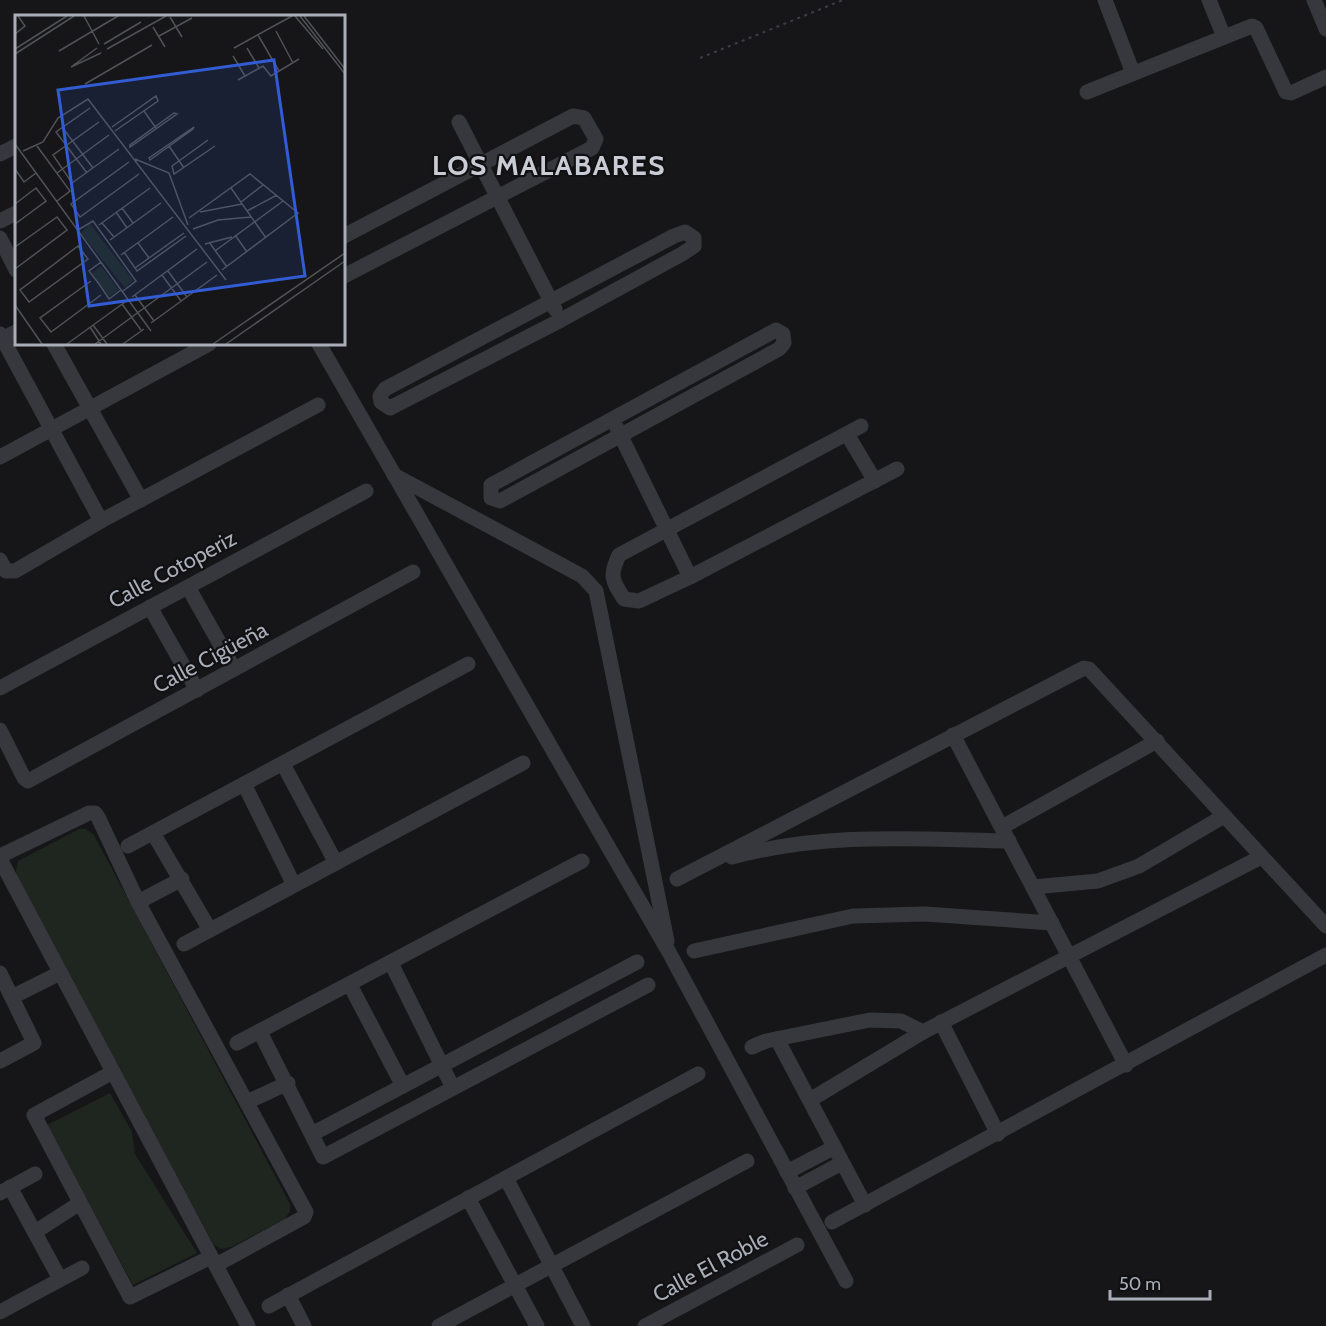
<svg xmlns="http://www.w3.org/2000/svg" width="1326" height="1326" viewBox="0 0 1326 1326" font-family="Cabin,sans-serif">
	<rect width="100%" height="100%" fill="#161618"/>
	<!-- green -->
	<g fill="#1e261f">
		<polygon points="79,829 86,829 94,835 290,1204 290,1211 285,1219 231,1247 221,1249 214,1245 15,877 18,861"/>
		<polygon points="110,1093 132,1132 135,1154 197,1253 133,1285 47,1125"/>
	</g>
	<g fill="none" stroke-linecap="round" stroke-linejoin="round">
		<!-- path -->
		<polyline stroke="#3d3f44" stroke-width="2" stroke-dasharray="3 4.5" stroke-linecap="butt" points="700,58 843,0"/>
		<!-- minor -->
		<g stroke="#37383d" stroke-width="15">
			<polyline points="1105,0 1133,73"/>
			<polyline points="1209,0 1224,37"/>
			<polyline points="1314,0 1326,29"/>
			<polyline points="1087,92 1252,26 1256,28 1286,92 1291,93 1326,77"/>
			<polyline points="459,122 555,309"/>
			<polyline points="0,154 16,146"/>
			<polyline points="0,221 16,213"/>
			<polygon points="685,232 694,238 694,246 682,254 561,320 390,408 381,402 380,396 385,389 674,236"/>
			<polyline points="344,236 573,116 584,118 596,139 592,148 344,276"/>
			<polyline points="0,238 16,270"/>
			<polygon points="776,330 783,334 784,343 779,349 500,501 491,498 491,485"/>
			<polyline points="0,334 101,521"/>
			<polyline points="0,340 16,332"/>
			<polyline points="54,344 141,500"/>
			<polyline points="319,344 670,954 846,1281"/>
			<path d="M861 426 619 555C609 576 612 580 624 599L639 601 690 577 897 469"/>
			<polyline points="617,428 690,577"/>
			<polyline points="847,434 875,481"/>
			<polyline points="0,457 209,344"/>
			<polyline points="394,475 582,576 596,591 667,941"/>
			<polyline points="0,560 6,571 15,571 101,521 318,405"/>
			<polyline points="188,587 234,669"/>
			<polyline points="150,607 197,690"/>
			<polyline points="0,688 366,491"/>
			<polyline points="0,730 24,778 28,781 413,572"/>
			<polyline points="953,735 1126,1065"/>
			<polyline points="283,764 336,863"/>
			<polyline points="244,784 294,885"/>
			<polyline points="1002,827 1157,741"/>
			<polyline points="153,833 210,930"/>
			<polyline points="128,846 468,664"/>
			<polyline points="0,856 89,813 95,813 98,817 138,902 306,1212 304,1217 216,1265"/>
			<path d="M732 857C826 832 914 839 1009 841"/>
			<polyline points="0,859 248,1326"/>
			<polyline points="677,879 1084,668 1089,669 1326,926"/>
			<polyline points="1033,887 1098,881 1139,866 1224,816"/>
			<polyline points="138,902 182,879"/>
			<polyline points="184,944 523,763"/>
			<polyline points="694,951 853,916 925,914 1052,923"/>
			<polyline points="391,963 453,1088"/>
			<polyline points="0,973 34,1043 0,1061"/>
			<polyline points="350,985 403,1086"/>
			<polyline points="12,997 60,973"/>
			<polyline points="941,1022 998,1134"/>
			<polyline points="260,1032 323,1157 648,985"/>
			<polyline points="777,1039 865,1205"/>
			<polyline points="237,1043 582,861"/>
			<polyline points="752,1047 766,1041 870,1020 901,1021 923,1032"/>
			<polyline points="113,1072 34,1115 130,1297 211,1257"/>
			<polyline points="810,1100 923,1032 1261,857"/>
			<polyline points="247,1102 288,1083"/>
			<polyline points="312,1134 637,962"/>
			<polyline points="787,1172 833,1148"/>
			<polyline points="506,1178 583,1326"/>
			<polyline points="10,1187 60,1279"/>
			<polyline points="795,1188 842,1163"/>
			<polyline points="0,1193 35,1174"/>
			<polyline points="468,1198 537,1326"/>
			<polyline points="832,1222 1326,955"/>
			<polyline points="35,1232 80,1203"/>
			<polyline points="288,1295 304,1326"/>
			<polyline points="269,1306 698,1074"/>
			<polyline points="0,1312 82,1268"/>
			<polyline points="439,1326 747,1161"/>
			<polyline points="645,1326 797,1245"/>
		</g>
	</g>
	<g text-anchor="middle" stroke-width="4.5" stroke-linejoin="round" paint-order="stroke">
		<!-- street labels -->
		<g font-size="22" fill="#a8adb8" stroke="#111113">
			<text transform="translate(172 569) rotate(-28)" y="8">Calle Cotoperiz</text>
			<text transform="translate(210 657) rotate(-28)" y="8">Calle Cigüeña</text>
			<text transform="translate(710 1266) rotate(-28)" y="8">Calle El Roble</text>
		</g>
		<!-- district labels -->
		<g font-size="28" font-weight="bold" letter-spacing="1.5" fill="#c9ccd4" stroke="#111113">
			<text x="549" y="175">LOS MALABARES</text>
		</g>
	</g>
	<!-- overview -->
	<g transform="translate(15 15)">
		<rect width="330" height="330" fill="#161618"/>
		<path d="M75 209 118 265 110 273 66 218ZM86 251 104 275 94 282 77 258Z" fill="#1e261f"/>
		<path fill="none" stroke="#505258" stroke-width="1.5" d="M69 1 84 29M280 1 308 34M285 1 330 59M289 1 330 54M155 2 167 22M138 12 150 32M261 16 278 48M0 19 10 11 3 1M243 20 264 56M144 21 177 3M89 29 126 7M82 33 56 52 86 38M219 33 277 1M232 33 244 53M0 34 52 1M92 34 151 1M44 36 103 1M0 39 59 1M218 41 230 61M223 65 248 51 256 61 284 44M70 69 137 30M129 96 141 113M159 98 162 99 115 132V130ZM84 107 38 140 57 168 104 134M47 112 78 153M97 112 141 81 143 86 100 116M179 112 178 114 135 145 134 143ZM193 125 157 151 159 159 200 131M0 129 136 316M22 131 55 176 42 186M154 131 169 153M8 136 28 127 43 103 73 84 211 265M120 144 154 158 173 210M114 147 56 189 65 202 124 159M0 154 9 167 21 158M42 158 94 120M72 158 41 117 75 93M216 173 251 223M226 187 248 170M0 189 21 173 31 186 0 209M107 193 118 208M232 196 262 180M101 197 112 213M185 197 227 189M174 203 235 159 283 198 207 255M87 208 99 222M84 210 135 173M178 214 203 205 236 202M63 215 78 206 121 266 108 276M220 220 232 237M95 225 146 188M194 227 212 252M123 228 134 243M190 229 217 222M63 231 73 244 14 287 5 275ZM0 232 42 202 52 215 0 254M200 236 268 186M109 237 122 256 171 221M106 240 158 202M86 247 74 256 84 269 94 284 106 275M120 253 169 218M153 256 172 282M147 260 166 286M76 266 25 303 36 317 86 280M120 280 139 306M117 282 182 234M107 289 126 315M0 290 27 329M136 308 202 260M78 310 92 329M75 312 86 329M52 329 110 287M80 329 192 247M108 329 129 314M198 329 330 238M211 329 330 246"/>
		<path fill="#325cd3" fill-opacity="0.15" stroke="#325cd3" stroke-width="3" d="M259 45 290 261 74 291 43 75Z"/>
		<rect width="330" height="330" fill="none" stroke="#a8adb8" stroke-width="3"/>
	</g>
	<!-- scale -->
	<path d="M1110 1290v9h100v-9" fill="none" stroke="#a8adb8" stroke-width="3"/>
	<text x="1119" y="1290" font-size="18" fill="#a8adb8" stroke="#111113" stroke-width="4.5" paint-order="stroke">50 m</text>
</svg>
